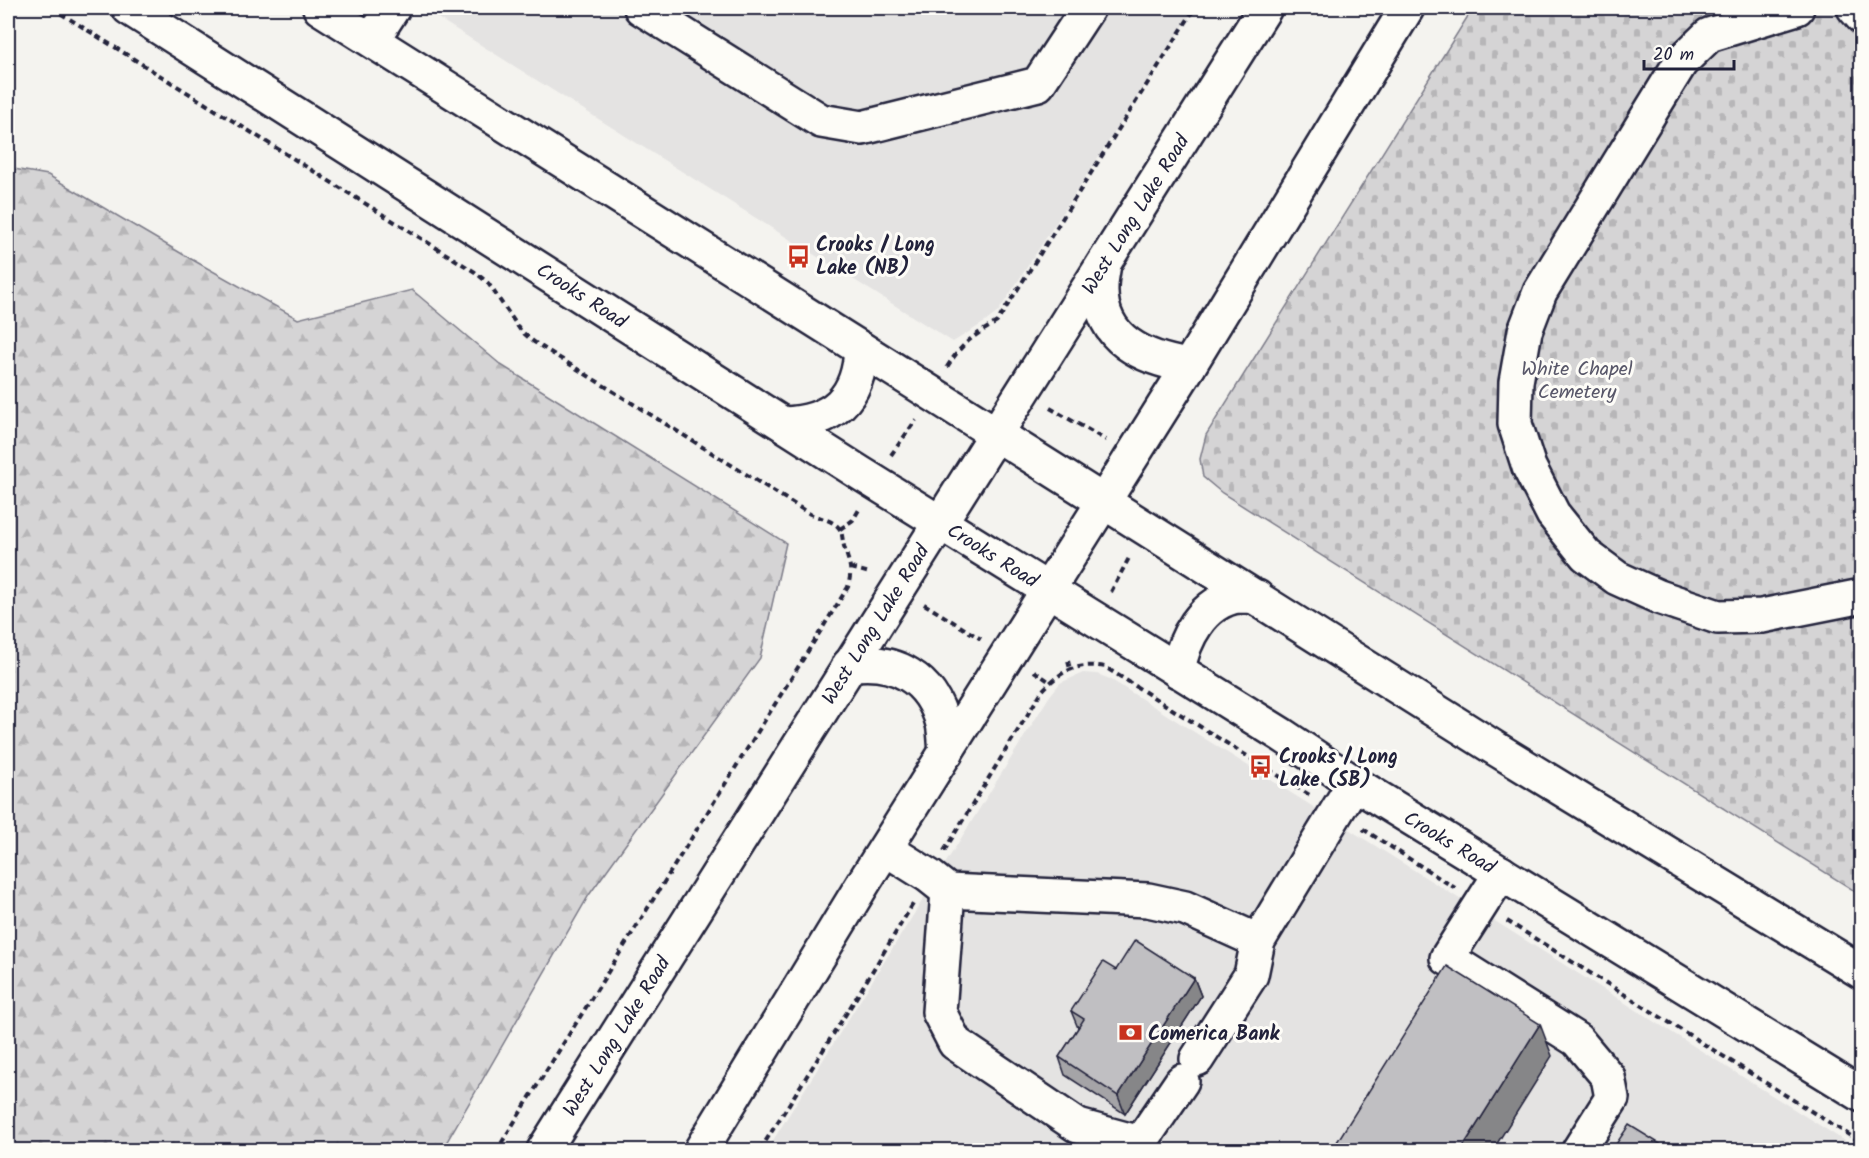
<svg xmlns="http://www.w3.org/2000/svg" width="1869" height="1158" viewBox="0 0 1869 1158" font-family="Kalam,sans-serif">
	<defs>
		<pattern id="forest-firs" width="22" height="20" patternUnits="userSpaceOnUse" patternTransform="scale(1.5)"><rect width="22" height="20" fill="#d5d4d5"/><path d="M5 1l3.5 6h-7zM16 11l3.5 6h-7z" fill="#b7b6b8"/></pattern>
		<pattern id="cemetery-stones" width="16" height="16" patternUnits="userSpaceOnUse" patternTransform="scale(1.5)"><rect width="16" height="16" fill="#d5d4d5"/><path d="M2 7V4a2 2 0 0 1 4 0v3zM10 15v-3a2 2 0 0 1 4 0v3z" fill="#b7b6b8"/></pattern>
	</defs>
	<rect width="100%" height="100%" fill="#f4f3ef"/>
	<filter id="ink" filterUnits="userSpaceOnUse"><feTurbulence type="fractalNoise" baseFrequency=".0167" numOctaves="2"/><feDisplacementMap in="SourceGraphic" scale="12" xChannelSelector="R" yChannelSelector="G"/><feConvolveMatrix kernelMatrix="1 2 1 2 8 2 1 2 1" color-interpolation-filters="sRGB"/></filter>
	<g filter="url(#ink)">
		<!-- built -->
		<g fill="#e4e3e2">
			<polygon points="422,8 1195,8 998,312 985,322 953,342"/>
			<polygon points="1083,673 1097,674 1110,679 1859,1150 767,1150 1049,697 1060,683"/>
		</g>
		<!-- forest -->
		<polygon fill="url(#forest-firs)" stroke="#7c7b88" stroke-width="1.5" points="8,168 48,175 184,255 298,319 412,290 501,365 786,543 760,658 589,895 442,1150 8,1150"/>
		<!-- cemetery -->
		<polygon fill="url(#cemetery-stones)" stroke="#7c7b88" stroke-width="1.5" points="1473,8 1861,8 1861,895 1222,493 1203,477 1200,459 1206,435"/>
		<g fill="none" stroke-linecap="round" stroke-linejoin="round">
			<defs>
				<g id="minor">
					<polyline points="641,8 821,121 862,128 1038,84 1088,8"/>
					<polyline points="1797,8 1709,35 1681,62 1540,292 1525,331 1516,382 1515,424 1529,467 1553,514 1586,555 1617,578 1659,597 1718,617 1762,616 1862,596"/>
					<polyline points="1854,8 1862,17"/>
					<polyline points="372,40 393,8"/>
					<polyline points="886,849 929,876 948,891 1148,900 1185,908 1258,941"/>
					<polyline points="1501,873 1447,958 1577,1040 1608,1077 1612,1098 1579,1150"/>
					<polyline points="948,891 939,1012 955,1043 1078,1126 1140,1143 1182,1081"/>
					<polyline points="1197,1059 1251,975 1258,941 1354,783"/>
				</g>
				<g id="major">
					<polyline points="129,8 860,473 1282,735 1354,783 1862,1095"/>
					<polyline points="320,8 1493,747 1862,972"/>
					<path d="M1104 264C1103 271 1101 279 1101 287 1099 340 1145 359 1189 366"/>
					<path d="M784 424C833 422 859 398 861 349"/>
					<path d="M849 665C895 658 931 678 943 724 945 733 945 744 946 753"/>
					<path d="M1178 671C1183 640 1202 601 1239 596 1245 596 1251 596 1257 597"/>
					<polyline points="544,1150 1265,8"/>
					<polyline points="701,1150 864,882 1189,366 1407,8"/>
				</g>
			</defs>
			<!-- minor casing -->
			<use href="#minor" stroke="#22223b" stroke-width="38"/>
			<!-- major casing -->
			<use href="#major" stroke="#22223b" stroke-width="38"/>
			<!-- path -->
			<g stroke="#22223b" stroke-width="4" stroke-dasharray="6 4.5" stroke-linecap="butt">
				<path d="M52 8 475 272 488 283 521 331 534 342 810 514C819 518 833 520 839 528 843 533 842 540 844 546 849 565 853 566 848 587L497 1150"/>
				<path d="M947 367C962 343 973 336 997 322L1195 8"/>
				<polyline points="1050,408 1106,440"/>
				<polyline points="891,455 916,420"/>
				<polyline points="840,529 853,520 860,508"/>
				<polyline points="851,568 870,573"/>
				<polyline points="1111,592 1130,556"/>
				<polyline points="924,604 981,639"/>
				<polyline points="1068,661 1070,669"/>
				<polyline points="1034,671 1050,682"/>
				<polyline points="1363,829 1455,888"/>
				<path d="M944 851 1042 691C1060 671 1078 662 1105 667L1311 796"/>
				<polyline points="1507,921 1862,1143"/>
				<polyline points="760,1150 856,998 913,904"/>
				<polyline points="1859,1150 1862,1147"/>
			</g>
			<!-- minor -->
			<use href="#minor" stroke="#fdfcf7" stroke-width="33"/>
			<!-- major -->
			<use href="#major" stroke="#fdfcf7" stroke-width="33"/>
		</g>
		<!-- wall -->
		<polygon fill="#a5a4a7" stroke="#22223b" stroke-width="1.5" points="1116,970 1194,978 1201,996 1125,1114 1065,1075 1059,1057 1078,1028 1071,1011"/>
		<!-- shaded-wall -->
		<g fill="#868688" stroke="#22223b" stroke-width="1.5">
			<polygon points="1194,978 1201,996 1125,1114 1118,1096"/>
			<polygon points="1540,1024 1552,1056 1493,1150 1461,1150"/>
		</g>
		<!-- building -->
		<g fill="#c0bfc2" stroke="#22223b" stroke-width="1.5">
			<polygon points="1135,940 1194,978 1118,1096 1059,1057 1084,1019 1071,1011 1103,962 1116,970"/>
			<polygon points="1447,966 1540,1024 1461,1150 1332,1150"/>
			<polygon points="1629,1125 1670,1150 1612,1150"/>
		</g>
	</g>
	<!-- icons -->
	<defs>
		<symbol id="bus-bare" viewBox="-9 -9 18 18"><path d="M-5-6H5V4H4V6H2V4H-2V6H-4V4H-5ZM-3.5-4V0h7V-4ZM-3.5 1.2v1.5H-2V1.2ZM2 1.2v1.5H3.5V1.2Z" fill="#c8321e" stroke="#fdfcf7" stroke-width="2.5" paint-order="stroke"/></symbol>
		<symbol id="bank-bare" viewBox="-9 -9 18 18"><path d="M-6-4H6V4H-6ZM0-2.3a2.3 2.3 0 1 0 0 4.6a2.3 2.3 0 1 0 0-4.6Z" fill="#c8321e" stroke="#fdfcf7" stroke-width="2.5" paint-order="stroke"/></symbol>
	</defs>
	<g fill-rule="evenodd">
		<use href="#bus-bare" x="782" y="240" width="33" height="33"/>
		<use href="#bus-bare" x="1244" y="750" width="33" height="33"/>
		<use href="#bank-bare" x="1114" y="1016" width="33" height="33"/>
	</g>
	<g text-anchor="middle" stroke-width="6" stroke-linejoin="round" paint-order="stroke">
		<!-- street labels -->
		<g font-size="20" fill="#22223b" stroke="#fdfcf7">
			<text transform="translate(1135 214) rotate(-58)" y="7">West Long Lake Road</text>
			<text transform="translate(582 295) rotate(33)" y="7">Crooks Road</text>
			<text transform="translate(993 555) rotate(32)" y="7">Crooks Road</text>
			<text transform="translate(875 624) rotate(-58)" y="7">West Long Lake Road</text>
			<text transform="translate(1450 842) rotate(31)" y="7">Crooks Road</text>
			<text transform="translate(616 1036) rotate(-58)" y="7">West Long Lake Road</text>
		</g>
		<!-- poi labels -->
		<g font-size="20" font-weight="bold" fill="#22223b" stroke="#fdfcf7" text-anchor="start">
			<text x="816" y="251">Crooks / Long<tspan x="816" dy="23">Lake (NB)</tspan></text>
			<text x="1279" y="763">Crooks / Long<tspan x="1279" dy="23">Lake (SB)</tspan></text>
			<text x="1148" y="1040">Comerica Bank</text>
		</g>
		<!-- park labels -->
		<g font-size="20" fill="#585769" stroke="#fdfcf7">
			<text x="1577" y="375">White Chapel<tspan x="1577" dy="23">Cemetery</tspan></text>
		</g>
	</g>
	<!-- margin -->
	<rect width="1869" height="1158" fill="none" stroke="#fdfcf7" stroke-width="30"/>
	<rect x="15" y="15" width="1839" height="1128" fill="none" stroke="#22223b" stroke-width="2" filter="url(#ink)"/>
	<!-- scale -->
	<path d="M1644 60v9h90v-9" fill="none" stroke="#22223b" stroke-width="3"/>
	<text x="1653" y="60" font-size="18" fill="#22223b" stroke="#fdfcf7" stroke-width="4.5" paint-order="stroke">20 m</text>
</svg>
